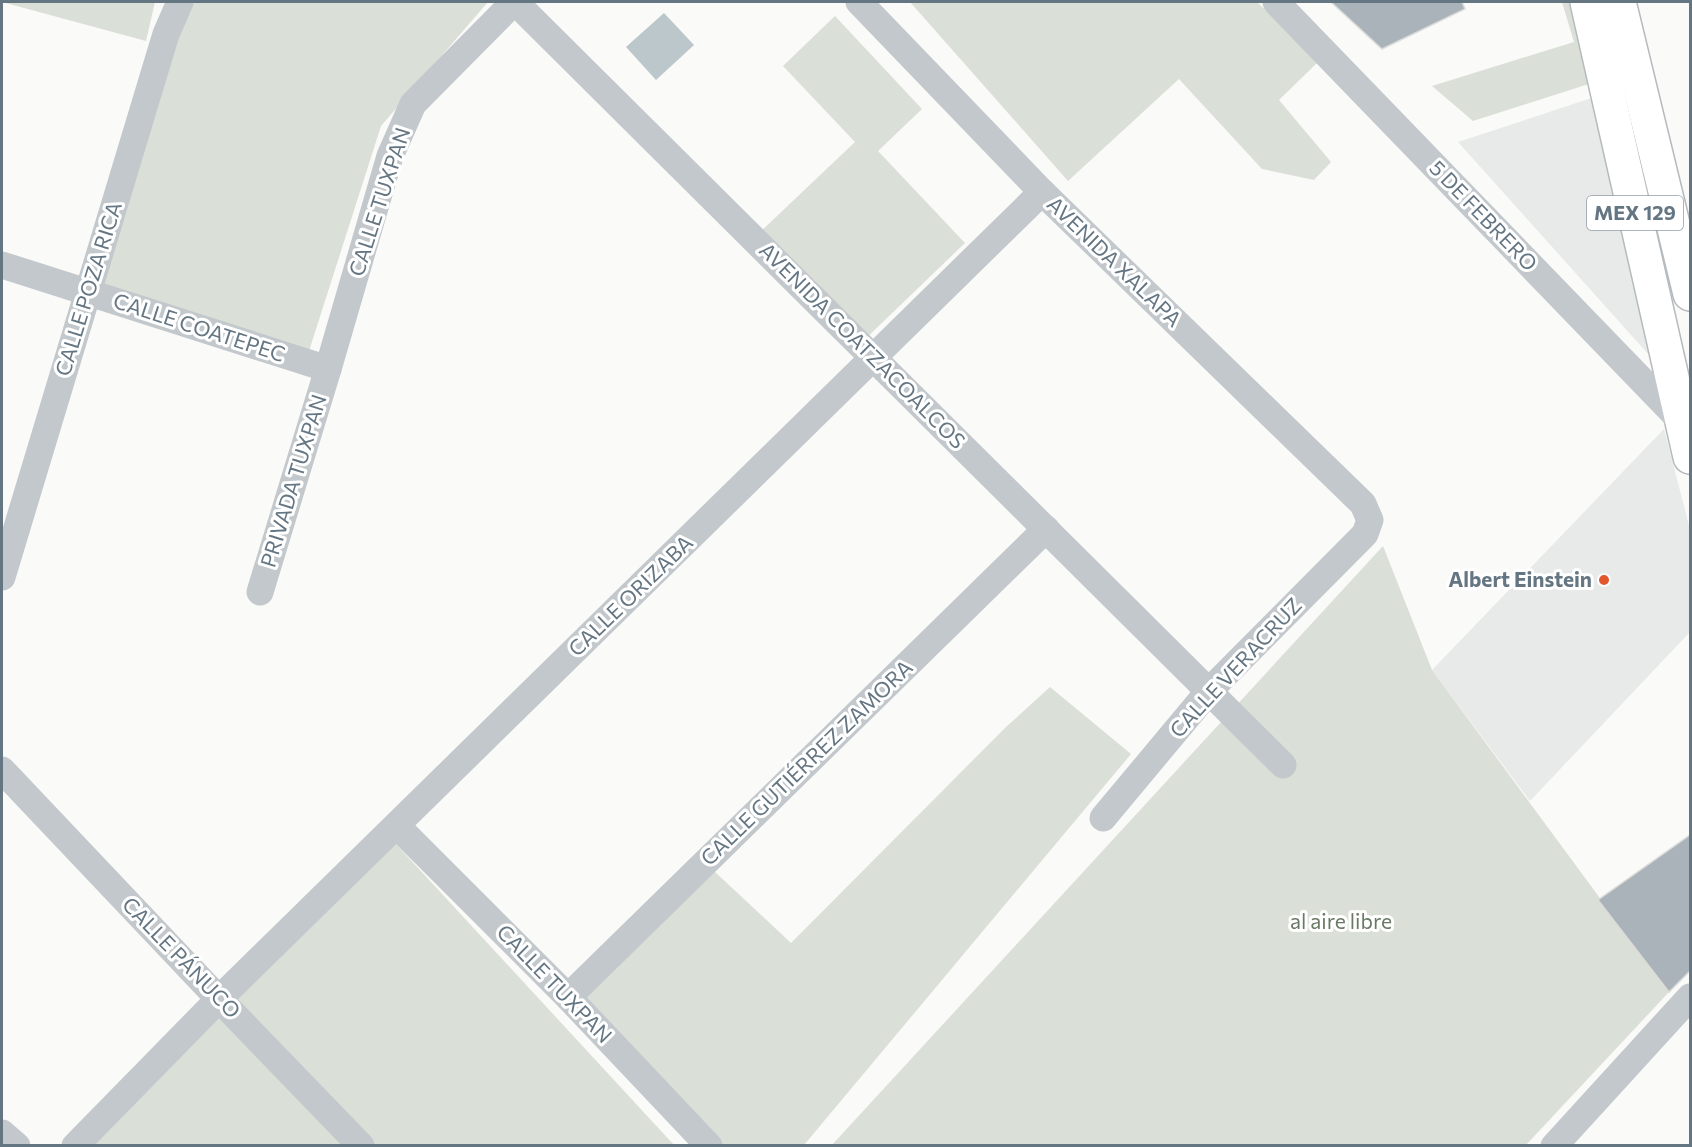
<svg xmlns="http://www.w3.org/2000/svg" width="1692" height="1147" viewBox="0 0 1692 1147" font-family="Commissioner,sans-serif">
	<rect width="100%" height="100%" fill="#fafaf8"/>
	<!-- built -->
	<g fill="#e8e9e9">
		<polygon points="1601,95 1658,365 1458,142"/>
		<polygon points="1664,429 1690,529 1690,632 1530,801 1432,670"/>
	</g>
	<!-- green -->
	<g fill="#dadfd7">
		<polygon points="2,2 155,2 146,41"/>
		<polygon points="168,2 488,2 381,126 309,351 87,293"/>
		<polygon points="910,2 1257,2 1318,62 1279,100 1331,162 1314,180 1262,169 1179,79 1068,181"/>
		<polygon points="1562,2 1575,2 1595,82 1473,121 1432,86 1574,42"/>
		<polygon points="835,16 922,109 878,151 965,243 860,344 757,235 855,142 783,66"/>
		<polygon points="1383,546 1432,670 1669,992 1526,1145 831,1146"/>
		<polygon points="1050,687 1131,754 804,1145 718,1145 571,990 698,856 791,943 1005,728"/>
		<polygon points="395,843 674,1145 83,1146"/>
	</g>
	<!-- water -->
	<polygon fill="#bbc7cb" points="664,13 694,45 656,80 626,47"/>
	<!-- building -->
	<g fill="#aab3b9" stroke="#dcdcda" stroke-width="1.5">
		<polygon points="1331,2 1462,2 1465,9 1382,49"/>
		<polygon points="1690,835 1690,971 1669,992 1598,900"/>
	</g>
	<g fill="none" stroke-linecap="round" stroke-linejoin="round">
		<defs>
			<g id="primary">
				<polyline points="1587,2 1690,457"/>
				<polyline points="1619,2 1690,294"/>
			</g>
		</defs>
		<!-- primary casing -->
		<use href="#primary" stroke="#b5babe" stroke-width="36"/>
		<!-- street -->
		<g stroke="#c3c8cc" stroke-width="27">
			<polyline points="515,2 1283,765"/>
			<polyline points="859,2 1042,192 1363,504 1370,520 1365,534 1209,691 1103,818"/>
			<polyline points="1276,2 1686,426"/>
			<polyline points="2,265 328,369"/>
			<polyline points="2,577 166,34 180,2"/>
			<polyline points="260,592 328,369 390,156 413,104 514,2"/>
			<polyline points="2,770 219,999 361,1146"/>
			<polyline points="397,826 568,997 709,1146"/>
			<polyline points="568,997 1046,529"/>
			<polyline points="2,1133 17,1146"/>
			<polyline points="75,1146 219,999 1042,192"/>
			<polyline points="1554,1146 1690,997"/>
		</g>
		<!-- primary -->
		<use href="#primary" stroke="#fff" stroke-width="33"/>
	</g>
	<!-- markers -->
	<circle fill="#e4572e" stroke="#fff" stroke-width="2" cx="1604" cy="580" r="6"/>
	<g text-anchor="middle" stroke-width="6" stroke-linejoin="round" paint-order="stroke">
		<!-- shield labels -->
		<rect fill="#fff" stroke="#939fa8" stroke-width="1.5" x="1587" y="196" width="96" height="34" rx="4.5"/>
		<g font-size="20" font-weight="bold" fill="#657683">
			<text x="1635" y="220">MEX 129</text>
		</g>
		<!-- street labels -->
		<g font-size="21" fill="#657683" stroke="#fff">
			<text transform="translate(380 202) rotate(-72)" y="7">CALLE TUXPAN</text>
			<text transform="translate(1483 216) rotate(46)" y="7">5 DE FEBRERO</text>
			<text transform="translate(1114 262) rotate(44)" y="7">AVENIDA XALAPA</text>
			<text transform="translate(89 289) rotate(-73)" y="7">CALLE POZA RICA</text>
			<text transform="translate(199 328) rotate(18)" y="7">CALLE COATEPEC</text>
			<text transform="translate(862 346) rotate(45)" y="7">AVENIDA COATZACOALCOS</text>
			<text transform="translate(294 481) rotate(-73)" y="7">PRIVADA TUXPAN</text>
			<text transform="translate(631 596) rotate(-44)" y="7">CALLE ORIZABA</text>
			<text transform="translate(1236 668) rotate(-47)" y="7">CALLE VERACRUZ</text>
			<text transform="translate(807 763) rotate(-44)" y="7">CALLE GUTIÉRREZ ZAMORA</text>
			<text transform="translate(181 958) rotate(46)" y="7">CALLE PÁNUCO</text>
			<text transform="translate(554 984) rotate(46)" y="7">CALLE TUXPAN</text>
		</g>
		<!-- poi labels -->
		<g font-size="21" font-weight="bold" fill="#657683" stroke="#fff" text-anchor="end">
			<text x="1592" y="587">Albert Einstein</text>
		</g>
		<!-- park labels -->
		<g font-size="21" fill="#687a64" stroke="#fff">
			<text x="1341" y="929">al aire libre</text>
		</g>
	</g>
	<!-- border -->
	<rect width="1692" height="1147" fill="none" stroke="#657683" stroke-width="6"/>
</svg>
